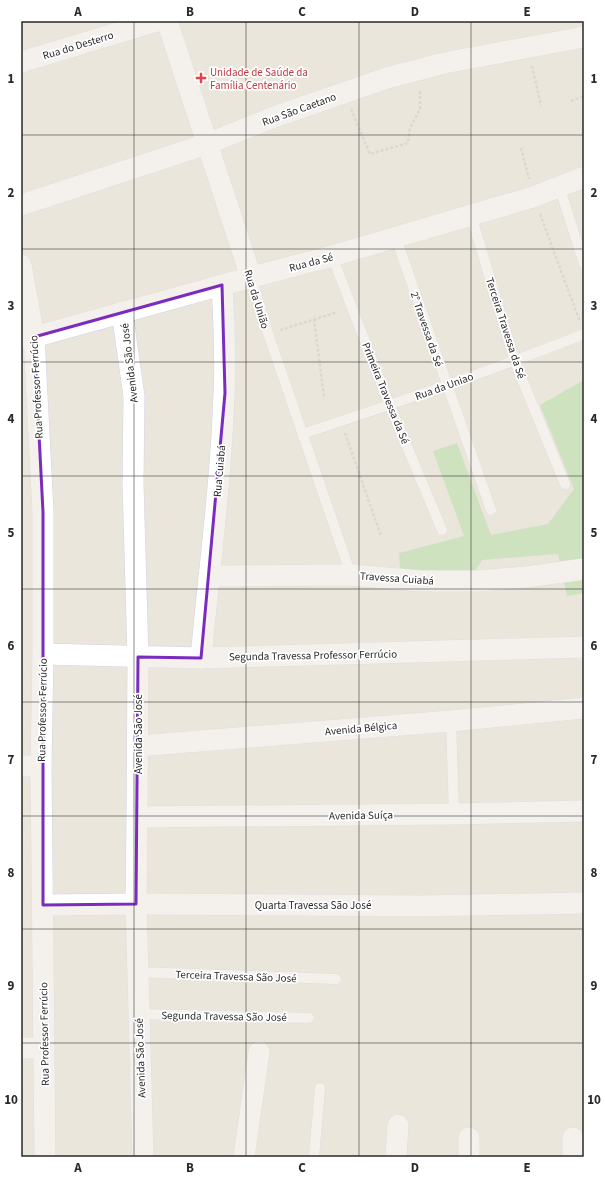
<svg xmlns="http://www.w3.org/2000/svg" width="605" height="1178" viewBox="0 0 605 1178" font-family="'Source Sans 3',sans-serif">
	<rect width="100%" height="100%" fill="#ebe6dc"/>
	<!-- green -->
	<polygon fill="#aade9c" points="584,380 584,593 567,596 558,554 482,560 474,573 400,571 399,553 464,536 433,451 457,443 491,535 548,524 574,489 540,405"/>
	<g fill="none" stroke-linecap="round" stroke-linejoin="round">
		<defs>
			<g id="lane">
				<polyline points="559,186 584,264"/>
				<polyline points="471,215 515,362 565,484"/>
				<polyline points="396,238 491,510"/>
				<polyline points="332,256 390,406 442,530"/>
				<polyline points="251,277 268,333 351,575"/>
				<path d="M302 434C397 403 491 371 584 334"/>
				<polyline points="451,721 454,814"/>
				<polyline points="137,972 336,979"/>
				<polyline points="138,1014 309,1018"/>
				<polyline points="314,1157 320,1088"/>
			</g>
			<g id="street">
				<polyline points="167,21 251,277"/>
				<polyline points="21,62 157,21"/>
				<polyline points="21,205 207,144 274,117 387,78 444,63 584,37"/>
				<polyline points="21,265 34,337 43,512 43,654 41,766 45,1157"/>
				<polyline points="122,312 134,396 133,483 138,657 137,817 136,904 143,1157"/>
				<polyline points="22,338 34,337 222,285 332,256 533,197 584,177"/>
				<polyline points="209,576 351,575 421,581 479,581 526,577 584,569"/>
				<polyline points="43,654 201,658 584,647"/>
				<path d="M201 658C209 570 221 482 224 394 226 358 224 321 222 285"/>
				<polyline points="138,746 451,721 584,708"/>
				<polyline points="21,766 41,766"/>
				<polyline points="137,817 454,814 584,811"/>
				<polyline points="43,905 136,904 420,906 584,903"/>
				<polyline points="21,1048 44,1048"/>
				<polyline points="469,1138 469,1157"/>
				<polyline points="244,1157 259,1052"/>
				<polyline points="396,1157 398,1125"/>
				<polyline points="573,1157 573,1138"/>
			</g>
		</defs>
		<!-- lane casing -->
		<use href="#lane" stroke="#d1d2e1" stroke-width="11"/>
		<!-- street casing -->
		<use href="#street" stroke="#d1d2e1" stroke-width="22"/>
		<!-- path -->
		<g stroke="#c7c7c7" stroke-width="2.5" stroke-dasharray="3 2" stroke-linecap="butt">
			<polyline points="532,66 541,106"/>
			<polyline points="571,101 584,96"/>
			<polyline points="351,109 370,154 408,143 410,128 420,109 420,89"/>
			<polyline points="521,148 529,179"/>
			<polyline points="540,214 580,322"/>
			<polyline points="314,319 324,397"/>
			<polyline points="280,330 338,312"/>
			<polyline points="345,433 381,536"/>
		</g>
		<!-- lane -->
		<use href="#lane" stroke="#fff" stroke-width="10"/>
		<!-- street -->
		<use href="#street" stroke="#fff" stroke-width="21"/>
	</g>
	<!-- marked area -->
	<path d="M0 0H605V1178H0ZM222 285 225 393 201 658 138 657 136 904 43 905V512L34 337Z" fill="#ebe6dc" fill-opacity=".55" fill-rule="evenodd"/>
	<path fill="none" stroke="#7b2cbf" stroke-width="3" stroke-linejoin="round" d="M222 285 225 393 201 658 138 657 136 904 43 905V512L34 337Z"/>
	<!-- grid -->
	<path fill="none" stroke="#292929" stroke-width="1" stroke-opacity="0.55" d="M134 21V1157M246 21V1157M359 21V1157M471 21V1157M21 135H584M21 249H584M21 362H584M21 476H584M21 589H584M21 702H584M21 816H584M21 929H584M21 1043H584"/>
	<!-- markers -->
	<path fill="#e0444e" stroke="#fff" stroke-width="1.5" d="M199 72h4v4h4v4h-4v4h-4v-4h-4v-4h4z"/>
	<g text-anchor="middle" stroke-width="3.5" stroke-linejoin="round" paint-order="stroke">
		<!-- street labels -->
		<g font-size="11" fill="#292929" stroke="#fff">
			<text transform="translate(78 45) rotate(-17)" y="4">Rua do Desterro</text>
			<text transform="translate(299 109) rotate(-20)" y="4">Rua São Caetano</text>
			<text transform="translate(311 262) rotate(-15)" y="4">Rua da Sé</text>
			<text transform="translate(257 299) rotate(73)" y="4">Rua da União</text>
			<text transform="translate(506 328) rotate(72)" y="4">Terceira Travessa da Sé</text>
			<text transform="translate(427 329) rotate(71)" y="4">2° Travessa da Sé</text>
			<text transform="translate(129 363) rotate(-97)" y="4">Avenida São José</text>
			<text transform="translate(444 386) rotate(-20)" y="4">Rua da Uniao</text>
			<text transform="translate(36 387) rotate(-93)" y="4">Rua Professor Ferrúcio</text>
			<text transform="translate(386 393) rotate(68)" y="4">Primeira Travessa da Sé</text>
			<text transform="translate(219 471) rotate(-85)" y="4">Rua Cuiabá</text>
			<text transform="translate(397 578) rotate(4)" y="4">Travessa Cuiabá</text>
			<text transform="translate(313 655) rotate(-1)" y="4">Segunda Travessa Professor Ferrúcio</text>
			<text transform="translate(42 710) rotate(-89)" y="4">Rua Professor Ferrúcio</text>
			<text transform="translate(361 728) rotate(-5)" y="4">Avenida Bélgica</text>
			<text transform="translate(138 734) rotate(-90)" y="4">Avenida São José</text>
			<text transform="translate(361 815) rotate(-1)" y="4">Avenida Suíça</text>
			<text x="313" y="909">Quarta Travessa São José</text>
			<text transform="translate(236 976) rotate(2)" y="4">Terceira Travessa São José</text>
			<text transform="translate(224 1016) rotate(1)" y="4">Segunda Travessa São José</text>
			<text transform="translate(44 1034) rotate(-91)" y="4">Rua Professor Ferrúcio</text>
			<text transform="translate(140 1058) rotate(-92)" y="4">Avenida São José</text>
		</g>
		<!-- health labels -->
		<g font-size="11" fill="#be3a42" stroke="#fff" text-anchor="start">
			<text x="210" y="76">Unidade de Saúde da<tspan x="210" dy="13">Família Centenário</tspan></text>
		</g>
	</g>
	<!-- border -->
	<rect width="605" height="1178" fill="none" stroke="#ffffff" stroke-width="44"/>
	<rect x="22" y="22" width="561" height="1134" fill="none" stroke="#292929" stroke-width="1.5"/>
	<g font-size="13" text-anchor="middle" font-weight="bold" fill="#292929">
		<text x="78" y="16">A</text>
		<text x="190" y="16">B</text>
		<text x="302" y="16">C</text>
		<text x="415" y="16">D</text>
		<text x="527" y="16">E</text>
		<text x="11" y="83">1</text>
		<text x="594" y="83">1</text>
		<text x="11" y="197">2</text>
		<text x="594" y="197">2</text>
		<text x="11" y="310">3</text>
		<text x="594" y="310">3</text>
		<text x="11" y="423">4</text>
		<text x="594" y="423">4</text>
		<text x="11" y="537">5</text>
		<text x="594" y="537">5</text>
		<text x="11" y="650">6</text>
		<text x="594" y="650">6</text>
		<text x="11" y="764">7</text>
		<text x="594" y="764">7</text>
		<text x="11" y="877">8</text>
		<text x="594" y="877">8</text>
		<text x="11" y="990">9</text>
		<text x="594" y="990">9</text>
		<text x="11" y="1104">10</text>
		<text x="594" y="1104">10</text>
		<text x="78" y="1172">A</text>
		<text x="190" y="1172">B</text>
		<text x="302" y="1172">C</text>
		<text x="415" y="1172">D</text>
		<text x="527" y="1172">E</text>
	</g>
</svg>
